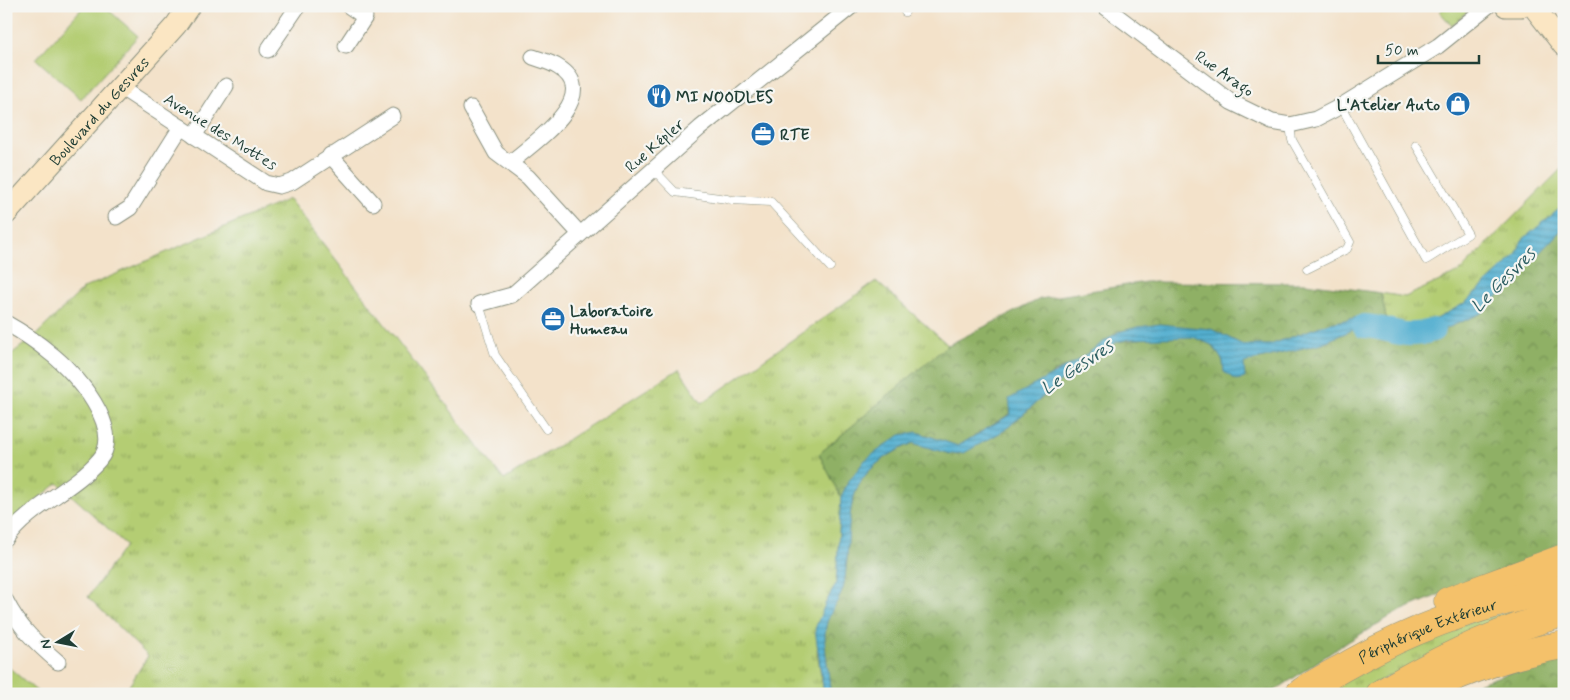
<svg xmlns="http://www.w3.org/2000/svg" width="1570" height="700" viewBox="0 0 1570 700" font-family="Mynerve,sans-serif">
	<defs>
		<pattern id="grass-tufts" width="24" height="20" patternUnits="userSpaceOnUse" patternTransform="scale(1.25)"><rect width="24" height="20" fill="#b4cd73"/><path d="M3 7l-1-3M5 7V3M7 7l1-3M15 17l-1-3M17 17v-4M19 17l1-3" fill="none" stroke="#92a85f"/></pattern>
		<pattern id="forest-crowns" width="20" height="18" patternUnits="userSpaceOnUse" patternTransform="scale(1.25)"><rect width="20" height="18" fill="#8fb065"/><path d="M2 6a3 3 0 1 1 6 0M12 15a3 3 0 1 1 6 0" fill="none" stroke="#749054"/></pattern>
		<pattern id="water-rules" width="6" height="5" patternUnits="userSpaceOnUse" patternTransform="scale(1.25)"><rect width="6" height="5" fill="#52afd0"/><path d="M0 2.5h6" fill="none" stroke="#4390aa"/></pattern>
	</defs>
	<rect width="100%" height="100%" fill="#f6f6f2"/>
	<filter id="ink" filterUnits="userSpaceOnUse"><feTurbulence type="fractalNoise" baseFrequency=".02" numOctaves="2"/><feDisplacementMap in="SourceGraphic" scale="10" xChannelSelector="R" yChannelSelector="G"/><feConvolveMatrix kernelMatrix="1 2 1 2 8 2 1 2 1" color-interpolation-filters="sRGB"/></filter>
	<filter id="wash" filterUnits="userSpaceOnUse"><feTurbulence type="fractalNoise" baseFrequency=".0096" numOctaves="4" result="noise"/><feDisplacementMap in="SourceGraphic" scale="20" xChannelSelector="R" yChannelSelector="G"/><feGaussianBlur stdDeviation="1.12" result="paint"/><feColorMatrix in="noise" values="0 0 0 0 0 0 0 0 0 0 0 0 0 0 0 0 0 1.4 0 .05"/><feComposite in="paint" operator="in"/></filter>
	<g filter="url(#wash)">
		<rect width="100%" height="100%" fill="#f3e2ca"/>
		<!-- grass -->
		<g fill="url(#grass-tufts)" stroke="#6a8554">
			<polygon points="1445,6 1473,6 1452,26 1440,12"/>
			<polygon points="1564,166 1564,205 1523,240 1516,255 1465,303 1424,326 1387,322 1381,293 1405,297 1459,272"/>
			<polygon points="289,199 504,480 679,369 702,403 876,281 948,345 819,454 841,497 836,584 825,604 817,651 824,694 124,694 148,656 88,597 126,545 58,483 12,520 6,528 6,358 35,336 84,288"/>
			<polygon points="1532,605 1533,610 1377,682 1360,694 1319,694 1386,656 1459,625"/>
			<polygon points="6,665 40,694 6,694"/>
		</g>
		<!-- forest -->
		<g fill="url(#forest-crowns)" stroke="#57764c">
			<path d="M1564 227V549L1467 583 1396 613 1341 646 1270 694H830C830 673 822 645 826 626 829 611 842 598 844 584 855 513 834 478 913 443L950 454 1005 430 1070 373 1117 342 1153 337H1193L1212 345 1223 361 1224 372 1243 363 1322 343 1357 328 1424 338 1482 313Z"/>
			<polygon points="1146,282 1306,283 1381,293 1387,322 1359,317 1326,324 1270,345 1243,345 1211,329 1118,332 1075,362 1054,372 1011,413 958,446 917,432 848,482 841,497 819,454 948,345 1040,299"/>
			<polygon points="1564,659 1564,694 1449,694 1514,671"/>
		</g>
		<!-- park -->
		<polygon fill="#b4cd73" stroke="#6a8554" points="84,6 104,6 138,36 81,99 36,59"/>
		<!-- water -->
		<path fill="url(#water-rules)" stroke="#387682" d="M1564 205V227L1482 313 1424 338 1357 328 1322 343 1244 363 1245 378 1236 380 1224 372 1223 361 1212 345 1193 337 1129 339 1117 342 1070 373 1005 430 964 453 950 454 913 443C834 477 855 514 844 584 842 598 829 611 826 626 822 645 830 673 830 694H824L815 629 825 604 836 584 841 497 848 482 865 460 900 435 917 432 958 446 1011 414 1009 399 1075 362 1118 332 1138 327 1160 324 1211 329 1243 345H1270L1326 324 1359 317 1424 326 1465 303 1516 255 1522 240Z"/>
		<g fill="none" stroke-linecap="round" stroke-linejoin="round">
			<!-- river -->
			<path stroke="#52afd0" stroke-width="24" d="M1364 326C1392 327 1401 341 1433 330"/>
		</g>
	</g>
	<g filter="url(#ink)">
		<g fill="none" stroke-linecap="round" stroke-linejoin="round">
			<defs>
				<g id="lane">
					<polyline points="905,6 905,12"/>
					<polyline points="1341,106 1426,260 1468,234 1416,145"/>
					<polyline points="1290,125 1292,140 1350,242 1347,249 1307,269"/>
					<polyline points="653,169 675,192 727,199"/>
					<polyline points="732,200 771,202 830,267"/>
					<polyline points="479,304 495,355 546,429"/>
				</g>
				<g id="street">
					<polyline points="1104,6 1231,102 1272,122 1290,125 1316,119 1341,106 1438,46 1488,6"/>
					<polyline points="346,46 365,17 349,6"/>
					<polyline points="268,50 298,6"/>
					<polyline points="120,87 266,183 279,186 292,182 393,116"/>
					<polyline points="471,108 496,153 528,177 580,234"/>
					<polyline points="194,136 226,86"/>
					<polyline points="330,155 373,203"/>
					<path d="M511 162C532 144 605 95 558 67 550 62 541 60 533 57"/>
					<polyline points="116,217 130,208 181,127"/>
					<polyline points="479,304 512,295 700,128 852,6"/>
					<path d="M6 323C22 332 36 341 50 353 75 372 126 430 99 460 72 491 31 505 6 539"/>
					<path d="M6 601C19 627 36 643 58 662"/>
				</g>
				<g id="secondary">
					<polyline points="1506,6 1521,6"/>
					<polyline points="1533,6 1564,46"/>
					<path id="s1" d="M6 214 176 25 189 6"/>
				</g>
				<g id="highway">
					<polyline points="1448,601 1564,558"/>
					<path id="s2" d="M1299 694C1316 681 1336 672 1355 661 1420 625 1490 601 1564 588"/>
					<path d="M1380 694C1438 659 1498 630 1564 613"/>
					<path d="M1416 694C1462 672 1514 653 1564 645"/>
				</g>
			</defs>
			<!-- lane casing -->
			<use href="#lane" stroke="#89907f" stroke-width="9"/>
			<!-- street casing -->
			<use href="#street" stroke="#89907f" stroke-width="17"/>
			<!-- secondary casing -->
			<use href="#secondary" stroke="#89907f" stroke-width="23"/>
			<!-- highway casing -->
			<use href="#highway" stroke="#89907f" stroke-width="29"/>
			<!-- lane -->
			<use href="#lane" stroke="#fff" stroke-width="8"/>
			<!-- street -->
			<use href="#street" stroke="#fff" stroke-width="15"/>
			<!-- secondary -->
			<use href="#secondary" stroke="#fbe6c3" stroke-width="21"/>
			<!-- highway -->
			<use href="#highway" stroke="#f4c16a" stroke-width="28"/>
		</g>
	</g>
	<!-- icons -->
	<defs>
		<symbol id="restaurant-disc" viewBox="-11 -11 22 22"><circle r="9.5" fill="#1f6fb2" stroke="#f6f6f2"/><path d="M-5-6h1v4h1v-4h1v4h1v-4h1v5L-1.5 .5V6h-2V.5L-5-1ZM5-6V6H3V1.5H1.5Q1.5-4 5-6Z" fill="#fff"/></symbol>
		<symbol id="shop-disc" viewBox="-11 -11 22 22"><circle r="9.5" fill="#1f6fb2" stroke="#f6f6f2"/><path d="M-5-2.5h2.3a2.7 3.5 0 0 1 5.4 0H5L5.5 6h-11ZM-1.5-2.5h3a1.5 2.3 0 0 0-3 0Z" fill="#fff"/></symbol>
		<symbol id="office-disc" viewBox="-11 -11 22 22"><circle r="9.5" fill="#1f6fb2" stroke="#f6f6f2"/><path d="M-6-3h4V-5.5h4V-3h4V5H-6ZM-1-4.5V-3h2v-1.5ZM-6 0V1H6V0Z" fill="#fff"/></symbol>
	</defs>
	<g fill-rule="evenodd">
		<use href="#restaurant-disc" x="645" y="82" width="28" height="28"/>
		<use href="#shop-disc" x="1444" y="90" width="28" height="28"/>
		<use href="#office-disc" x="749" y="120" width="28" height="28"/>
		<use href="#office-disc" x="539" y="305" width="28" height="28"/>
	</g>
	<g text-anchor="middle" stroke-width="4.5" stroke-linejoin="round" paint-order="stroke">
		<!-- street labels -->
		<g font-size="16" fill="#1f3d34" stroke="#f6f6f2">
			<text transform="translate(1225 73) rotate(35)" y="6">Rue Arago</text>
			<text dy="6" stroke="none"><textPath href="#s1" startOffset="139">Boulevard du Gesvres</textPath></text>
			<text transform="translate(221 131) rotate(32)" y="6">Avenue des Mottes</text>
			<text transform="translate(654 145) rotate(-41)" y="6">Rue Képler</text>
			<text dy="6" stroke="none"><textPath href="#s2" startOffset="144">Périphérique Extérieur</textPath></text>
		</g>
		<!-- poi labels -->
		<g font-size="16" font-weight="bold" fill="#1f3d34" stroke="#f6f6f2" text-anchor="start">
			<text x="676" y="102">MI NOODLES</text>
			<text x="1440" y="110" text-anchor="end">L'Atelier Auto</text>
			<text x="780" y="140">RTE</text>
			<text x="570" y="316">Laboratoire<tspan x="570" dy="18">Humeau</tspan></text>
		</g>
		<!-- water labels -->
		<g font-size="18" font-style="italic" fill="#2e5f63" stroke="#f6f6f2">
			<text transform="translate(1503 280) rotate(-45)" y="6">Le Gesvres</text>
			<text transform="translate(1077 367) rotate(-34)" y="6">Le Gesvres</text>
		</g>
	</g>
	<!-- margin -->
	<rect width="1570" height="700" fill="none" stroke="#f6f6f2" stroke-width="25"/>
	<!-- north arrow -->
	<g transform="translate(58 642) rotate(260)" stroke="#f6f6f2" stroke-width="4" paint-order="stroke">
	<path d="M0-4L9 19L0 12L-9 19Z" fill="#1f3d34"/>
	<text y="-8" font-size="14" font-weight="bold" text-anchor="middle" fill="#1f3d34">N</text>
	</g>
	<!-- scale -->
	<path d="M1378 55v8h101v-8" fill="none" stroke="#1f3d34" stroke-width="2.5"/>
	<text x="1385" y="55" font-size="15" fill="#1f3d34" stroke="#f6f6f2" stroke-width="4" paint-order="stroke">50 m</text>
</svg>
